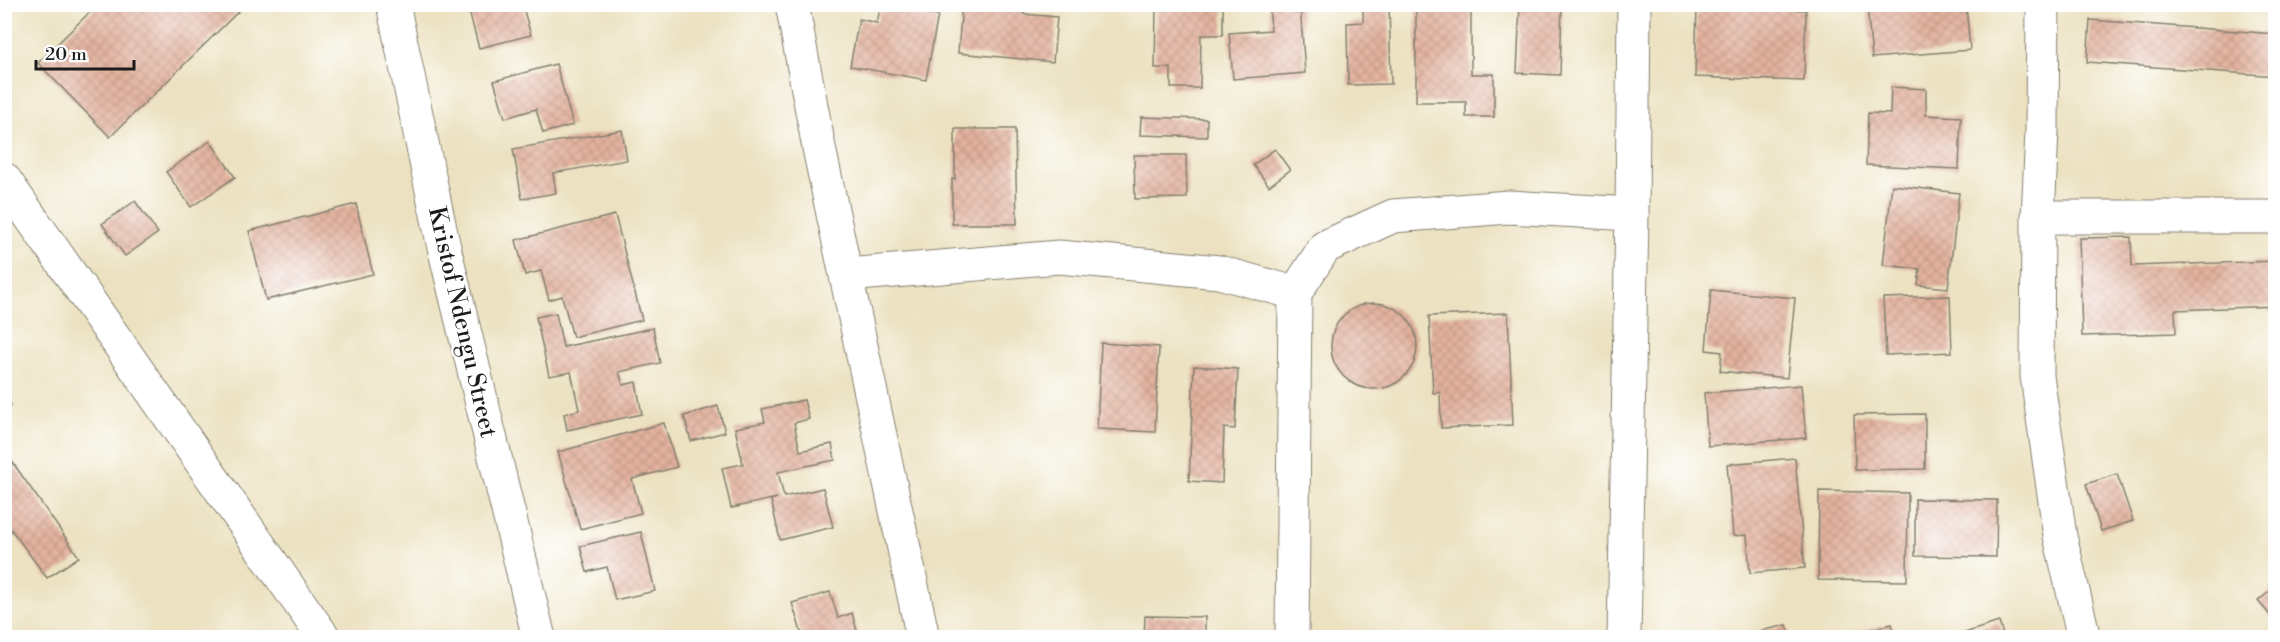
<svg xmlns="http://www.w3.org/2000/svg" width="2280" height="642" viewBox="0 0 2280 642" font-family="'Libre Bodoni',serif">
	<defs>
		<pattern id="building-cross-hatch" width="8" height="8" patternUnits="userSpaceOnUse" patternTransform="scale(1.5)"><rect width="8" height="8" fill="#e3b29e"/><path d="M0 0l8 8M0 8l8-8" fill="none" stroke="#c29888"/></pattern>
	</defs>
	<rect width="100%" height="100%" fill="#fff"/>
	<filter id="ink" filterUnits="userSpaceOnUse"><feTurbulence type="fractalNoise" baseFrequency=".0167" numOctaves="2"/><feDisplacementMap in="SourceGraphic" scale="12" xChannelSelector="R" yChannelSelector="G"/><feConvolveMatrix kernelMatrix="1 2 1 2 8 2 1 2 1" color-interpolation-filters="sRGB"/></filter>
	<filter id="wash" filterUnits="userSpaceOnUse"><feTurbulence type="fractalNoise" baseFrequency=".008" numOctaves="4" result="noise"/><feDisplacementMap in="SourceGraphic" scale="24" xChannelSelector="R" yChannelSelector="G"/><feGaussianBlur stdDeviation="1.35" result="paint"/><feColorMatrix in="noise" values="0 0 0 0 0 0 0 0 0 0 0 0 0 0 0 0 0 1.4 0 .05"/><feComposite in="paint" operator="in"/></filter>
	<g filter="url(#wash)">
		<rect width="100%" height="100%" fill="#ece2c1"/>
		<g id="blocks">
			<!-- building -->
			<g fill="url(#building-cross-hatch)">
				<polygon points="98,4 246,4 110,137 38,63"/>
				<polygon points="467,4 522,4 531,35 479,48"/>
				<polygon points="962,4 1024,4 1024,14 1057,17 1053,62 958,53"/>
				<polygon points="1223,4 1223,35 1201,35 1200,88 1171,88 1171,68 1155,68 1156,5"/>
				<polygon points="1269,4 1300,4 1305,73 1233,79 1229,33 1271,30"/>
				<polygon points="1363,4 1389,4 1391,84 1348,85 1347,23 1363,22"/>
				<polygon points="1416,4 1471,4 1471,74 1494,74 1494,117 1466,117 1466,102 1416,102"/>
				<polygon points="1520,4 1562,4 1560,75 1517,73"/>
				<polygon points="881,5 938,15 926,80 850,66 859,19 877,23"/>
				<polygon points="1884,5 1966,5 1970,50 1872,58 1867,6"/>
				<polygon points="1697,6 1806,10 1804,81 1695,77"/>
				<polygon points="2090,20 2276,34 2276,76 2087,62"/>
				<polygon points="556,64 573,125 543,133 536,109 505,118 494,81"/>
				<polygon points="1891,87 1926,89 1926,115 1961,117 1959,169 1866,165 1868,113 1890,114"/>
				<polygon points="1141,117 1207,119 1207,137 1140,135"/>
				<polygon points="955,129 1015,129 1017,224 952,224 952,179 955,179"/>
				<polygon points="622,130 627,160 553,173 556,193 522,199 513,149"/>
				<polygon points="210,141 235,177 191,207 166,172"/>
				<polygon points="1275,149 1290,170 1269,186 1253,165"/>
				<polygon points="1134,155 1186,155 1187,198 1135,199"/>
				<polygon points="1892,185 1959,193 1948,288 1918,285 1920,269 1883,265"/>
				<polygon points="135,201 158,233 125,256 102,224"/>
				<polygon points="356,204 373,274 266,300 249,231"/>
				<polygon points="615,215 642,320 573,337 562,296 549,300 541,271 525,275 516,240"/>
				<polygon points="2131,237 2132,266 2276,261 2276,306 2175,310 2176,333 2082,336 2079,238"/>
				<polygon points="1711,290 1795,298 1787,378 1720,371 1722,352 1706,350"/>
				<polygon points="1950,296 1952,352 1886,355 1883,298"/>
				<circle cx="1374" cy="346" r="43"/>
				<polygon points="556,313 563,347 653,328 660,363 619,372 623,385 636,382 642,414 567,430 564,414 579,410 571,372 549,376 536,317"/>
				<polygon points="1508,313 1513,425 1441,428 1440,392 1433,393 1429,316"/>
				<polygon points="1101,343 1159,347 1155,432 1097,429"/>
				<polygon points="1194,366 1238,369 1235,429 1224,428 1222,483 1189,481"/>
				<polygon points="1801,385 1806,438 1708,446 1704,393"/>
				<polygon points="4,397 11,405 4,411"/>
				<polygon points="804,400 809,419 794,423 800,451 832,444 835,460 778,472 784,497 823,488 833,527 780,540 771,500 777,498 731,508 722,468 743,464 735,428 765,422 762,409"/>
				<polygon points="718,406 725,432 691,441 684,416"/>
				<polygon points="1925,414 1925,469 1855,470 1854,415"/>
				<polygon points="664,423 677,467 632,479 641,513 580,529 558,452"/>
				<polygon points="4,450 79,557 47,578 4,520"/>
				<polygon points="1795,458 1805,568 1750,573 1747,535 1733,536 1727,464"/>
				<polygon points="2117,474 2133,521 2101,531 2086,484"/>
				<polygon points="1819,491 1908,493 1907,581 1818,580"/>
				<polygon points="1915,499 1997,500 1996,557 1915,556"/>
				<polygon points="641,532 655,591 615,600 607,567 587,572 580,546"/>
				<polygon points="2276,586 2276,622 2258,601"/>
				<polygon points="830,592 838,618 852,613 859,638 803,638 792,603"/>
				<polygon points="1145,616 1205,617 1205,638 1144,638"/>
				<polygon points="1999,622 2004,638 1955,638 1955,636"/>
				<polygon points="1892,624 1895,638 1838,638 1838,637"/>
				<polygon points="1787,625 1791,638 1753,638 1751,633"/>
			</g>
		</g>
	</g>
	<g filter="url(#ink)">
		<use href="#blocks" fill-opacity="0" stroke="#847f6e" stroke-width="1.5"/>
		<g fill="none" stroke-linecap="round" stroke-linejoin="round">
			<defs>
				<g id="minor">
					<polyline points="393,4 443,243 539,638"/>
					<polyline points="792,4 819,148 923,638"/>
					<polyline points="2043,4 2042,131 2038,217 2037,376 2060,536 2084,638"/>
					<polyline points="4,179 324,638"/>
					<polyline points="2038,217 2276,217"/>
					<polyline points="847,275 1059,257 1219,272 1295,293"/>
					<polyline points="1292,638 1295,293 1325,247 1393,216 1509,207 1632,214"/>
					<polyline points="1624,638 1632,214 1634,4"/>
				</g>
			</defs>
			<!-- minor casing -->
			<use href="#minor" stroke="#847f6e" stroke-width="35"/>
			<!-- minor -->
			<use href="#minor" stroke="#fff" stroke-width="33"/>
		</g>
	</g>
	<g text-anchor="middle" stroke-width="4.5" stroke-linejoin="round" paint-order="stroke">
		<!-- street labels -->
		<g font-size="24" fill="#1c1c1c" stroke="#fff">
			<text transform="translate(463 322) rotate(77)" y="8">Kristof Ndengu Street</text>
		</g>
	</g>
	<!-- margin -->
	<rect width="2280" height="642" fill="none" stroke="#fff" stroke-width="24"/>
	<!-- scale -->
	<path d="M36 60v9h98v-9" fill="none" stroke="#1c1c1c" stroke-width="3"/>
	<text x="45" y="60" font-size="18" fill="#1c1c1c" stroke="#ffffff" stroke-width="4.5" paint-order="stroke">20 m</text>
</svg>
